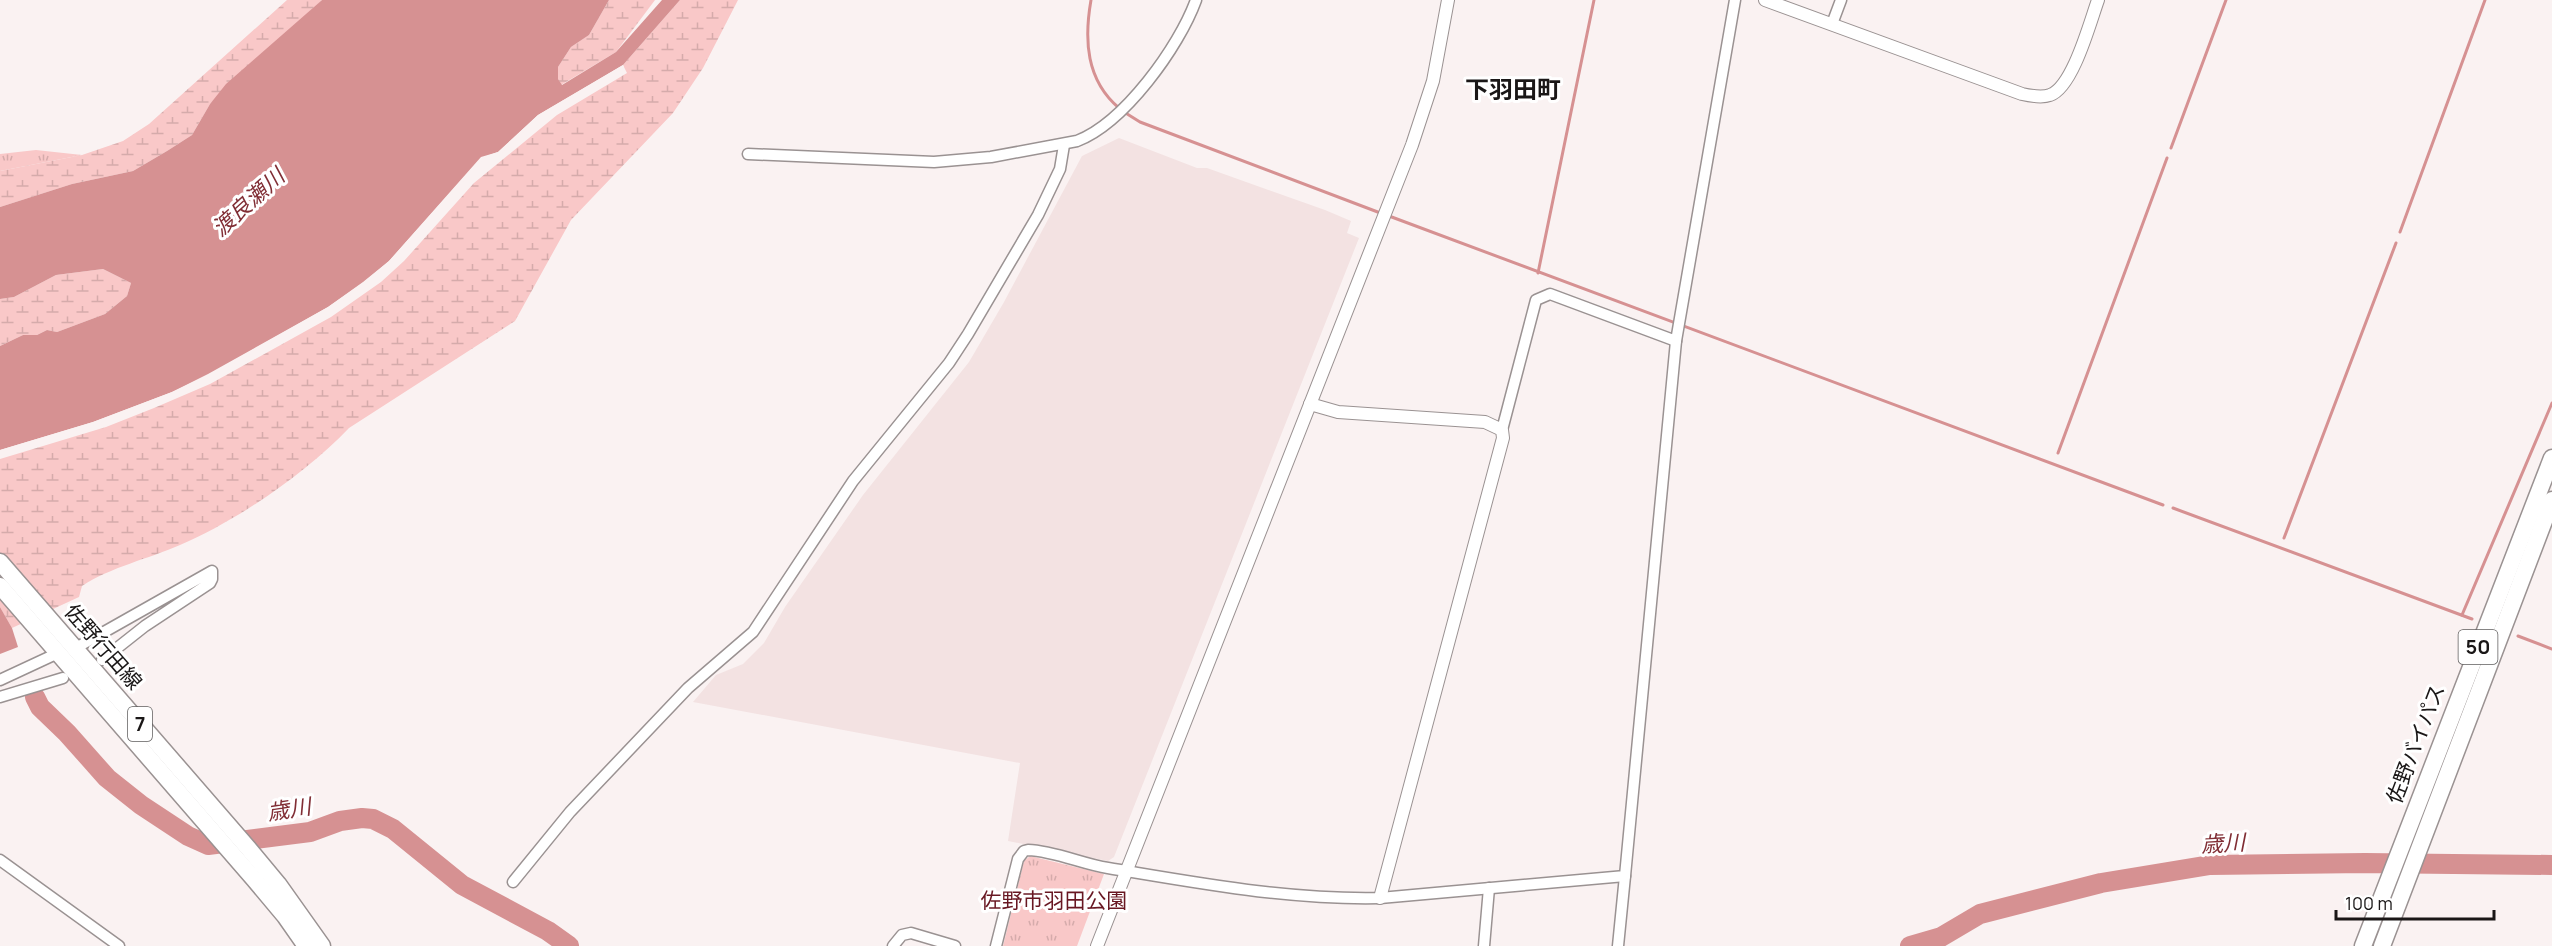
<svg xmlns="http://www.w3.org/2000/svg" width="2552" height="946" viewBox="0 0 2552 946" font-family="Manrope,'Noto Sans JP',sans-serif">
	<defs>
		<pattern id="grass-tufts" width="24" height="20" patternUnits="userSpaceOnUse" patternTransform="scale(1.5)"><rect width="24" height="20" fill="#f9c8c8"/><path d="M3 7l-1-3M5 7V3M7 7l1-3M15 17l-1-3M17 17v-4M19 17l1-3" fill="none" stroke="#d5abab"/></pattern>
		<pattern id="wetland-marsh" width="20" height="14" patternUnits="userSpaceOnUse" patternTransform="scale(1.5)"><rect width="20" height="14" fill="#f9c8c8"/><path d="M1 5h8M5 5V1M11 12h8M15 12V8" fill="none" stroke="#d5abab"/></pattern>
	</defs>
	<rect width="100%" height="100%" fill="#faf2f2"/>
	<!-- built -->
	<polygon fill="#f3e2e2" points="1119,138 1197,168 1207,168 1325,210 1351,221 1347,233 1359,238 1114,857 1108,861 1008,841 1020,763 693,702 716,675 743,664 764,643 785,607 863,495 969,362 1004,302 1082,156"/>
	<!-- grass -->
	<g fill="url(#grass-tufts)">
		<polygon points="36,150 82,155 0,171 0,154"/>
		<polygon points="1030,856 1104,874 1077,946 1003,946 1024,861"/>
	</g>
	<!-- wetland -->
	<g fill="url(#wetland-marsh)">
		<polygon points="287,0 322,0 210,104 192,135 167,151 133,171 72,184 0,207 0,171 82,155 123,141 149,124"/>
		<polygon points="609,0 655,0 616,52 561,85 558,79 558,67 571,47 589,35"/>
		<path d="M680 0H738L703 68 673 113 571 220 515 321 349 428C305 474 238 520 180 545 148 559 111 567 82 586L79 597 12 628 0 607V459L106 427 154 408 210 384 331 317 381 282 404 261 474 183 557 115 627 73 623 65Z"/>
		<polygon points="103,269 131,283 127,296 105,314 57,332 47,330 37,335 23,335 0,346 0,299 14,297 56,275"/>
	</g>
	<!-- water -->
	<g fill="#d69192">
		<polygon points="322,0 609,0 589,35 571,47 558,67 558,79 562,85 616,52 662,0 680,0 623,65 538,115 498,152 481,158 389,261 364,282 328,307 208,375 172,392 93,422 0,450 0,346 23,335 37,335 47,330 57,332 105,314 127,296 131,283 103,269 56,275 14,297 0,299 0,207 72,184 133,171 167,151 192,135 210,104 226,84"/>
		<polygon points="0,607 12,628 18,647 0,654"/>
	</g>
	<!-- pier -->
	<polygon fill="#faf2f2" points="623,65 624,67 540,117 500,155 483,160 391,263 365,285 330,310 210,377 173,394 94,425 0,453 0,450 93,422 172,392 208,374 328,307 363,282 389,261 481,157 498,152 538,115"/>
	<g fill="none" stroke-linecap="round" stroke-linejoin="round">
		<!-- stream -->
		<g stroke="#d69192" stroke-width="3">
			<path d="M1091 0C1084 40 1086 80 1119 108"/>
			<polyline points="1124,112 1140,122 1383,214"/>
			<polyline points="2171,148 2226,0"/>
			<polyline points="1389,216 2163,505"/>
			<polyline points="2400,232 2485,0"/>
			<polyline points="1538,273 1594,0"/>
			<polyline points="2058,453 2167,158"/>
			<polyline points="2173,508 2472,619"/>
			<polyline points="2284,538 2396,243"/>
			<polyline points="2462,615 2552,403"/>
			<polyline points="2518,636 2552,649"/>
		</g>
		<!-- river -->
		<g stroke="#d69192" stroke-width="20">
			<polyline points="35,697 40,707 67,733 107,778 141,805 188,836 208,845 310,832 340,821 362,818 373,819 393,829 462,885 548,931 569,946"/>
			<polyline points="1910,946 1941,937 1980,914 2101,883 2210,865 2365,863 2552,865"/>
		</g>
		<defs>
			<g id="minor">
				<polyline points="1832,24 1841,0"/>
				<path d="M748 154 934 162 991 157 1077 141C1124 123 1179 47 1196 0"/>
				<polyline points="1502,430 1536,300 1550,294 1676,341"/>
				<polyline points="74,649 212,571 212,579 210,583 145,626 102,660"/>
				<polyline points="0,680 58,653"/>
				<polyline points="0,697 63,678"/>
				<polyline points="0,860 119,946"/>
				<polyline points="513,882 570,812 688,688 753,632 853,481 949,363 968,334 1038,215 1060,169 1064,145"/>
				<polyline points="893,946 902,935 911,933 955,946"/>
				<path d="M996 946 1018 859 1024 851 1028 850C1055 851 1082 864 1108 868 1199 883 1288 900 1380 898L1625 876 1676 341 1735 0"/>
				<polyline points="1484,946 1489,888"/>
				<polyline points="1618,946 1625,876"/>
			</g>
			<g id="tertiary">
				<path d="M1765 0 2022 94C2031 96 2042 98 2050 95 2073 87 2090 22 2098 0"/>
				<polyline points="1310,404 1338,412 1485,422 1502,430 1503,438 1380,898"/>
				<polyline points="1097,946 1412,145 1433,81 1448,0"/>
			</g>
			<g id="primary">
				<polyline points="0,562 248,848 278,884 322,946"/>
				<polyline points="0,586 254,879 285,916 306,946"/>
			</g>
			<g id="trunk">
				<polyline points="2363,946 2552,458"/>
				<polyline points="2382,946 2552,500"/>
			</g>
		</defs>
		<!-- minor casing -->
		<use href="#minor" stroke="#9a9292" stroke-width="13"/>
		<!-- tertiary casing -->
		<use href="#tertiary" stroke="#9a9292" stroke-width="14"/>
		<!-- primary casing -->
		<use href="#primary" stroke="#9a9292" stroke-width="19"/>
		<!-- trunk casing -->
		<use href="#trunk" stroke="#9a9292" stroke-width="19"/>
		<!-- minor -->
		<use href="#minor" stroke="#fff" stroke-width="10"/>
		<!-- tertiary -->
		<use href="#tertiary" stroke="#fff" stroke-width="12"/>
		<!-- primary -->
		<use href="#primary" stroke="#fff" stroke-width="16"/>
		<!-- trunk -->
		<use href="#trunk" stroke="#fff" stroke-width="16"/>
	</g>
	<g text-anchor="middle" stroke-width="6" stroke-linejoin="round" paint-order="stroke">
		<!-- shield labels -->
		<g fill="#fff" stroke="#5f5d5d" stroke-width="1.5">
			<rect x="2458.5" y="630" width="39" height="34" rx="4.5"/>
			<rect x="128" y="707" width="24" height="34" rx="4.5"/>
		</g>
		<g font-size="20" font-weight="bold" fill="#1a1717">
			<text x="2478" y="654">50</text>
			<text x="140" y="731">7</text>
		</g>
		<!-- street labels -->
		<g font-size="21" fill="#1a1717" stroke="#fff">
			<text transform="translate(103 647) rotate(49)" y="7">佐野行田線</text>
			<text transform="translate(2416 744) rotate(-69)" y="7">佐野バイパス</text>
		</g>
		<!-- park labels -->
		<g font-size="21" fill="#681722" stroke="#fff">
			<text x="1054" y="908">佐野市羽田公園</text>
		</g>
		<!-- water labels -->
		<g font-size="22" font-style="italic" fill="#812e35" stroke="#fff">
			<text transform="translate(248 202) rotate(-42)" y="8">渡良瀬川</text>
			<text transform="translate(289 809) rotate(-9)" y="8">歳川</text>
			<text transform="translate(2223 843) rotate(-3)" y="8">歳川</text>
		</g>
		<!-- quarter labels -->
		<g font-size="24" font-weight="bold" fill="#1a1717" stroke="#fff">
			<text x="1513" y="98">下羽田町</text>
		</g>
	</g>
	<!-- scale -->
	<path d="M2336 910v9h158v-9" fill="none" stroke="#1a1717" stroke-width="3"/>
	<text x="2345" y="910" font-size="18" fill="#1a1717" stroke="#ffffff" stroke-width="4.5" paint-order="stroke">100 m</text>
</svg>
